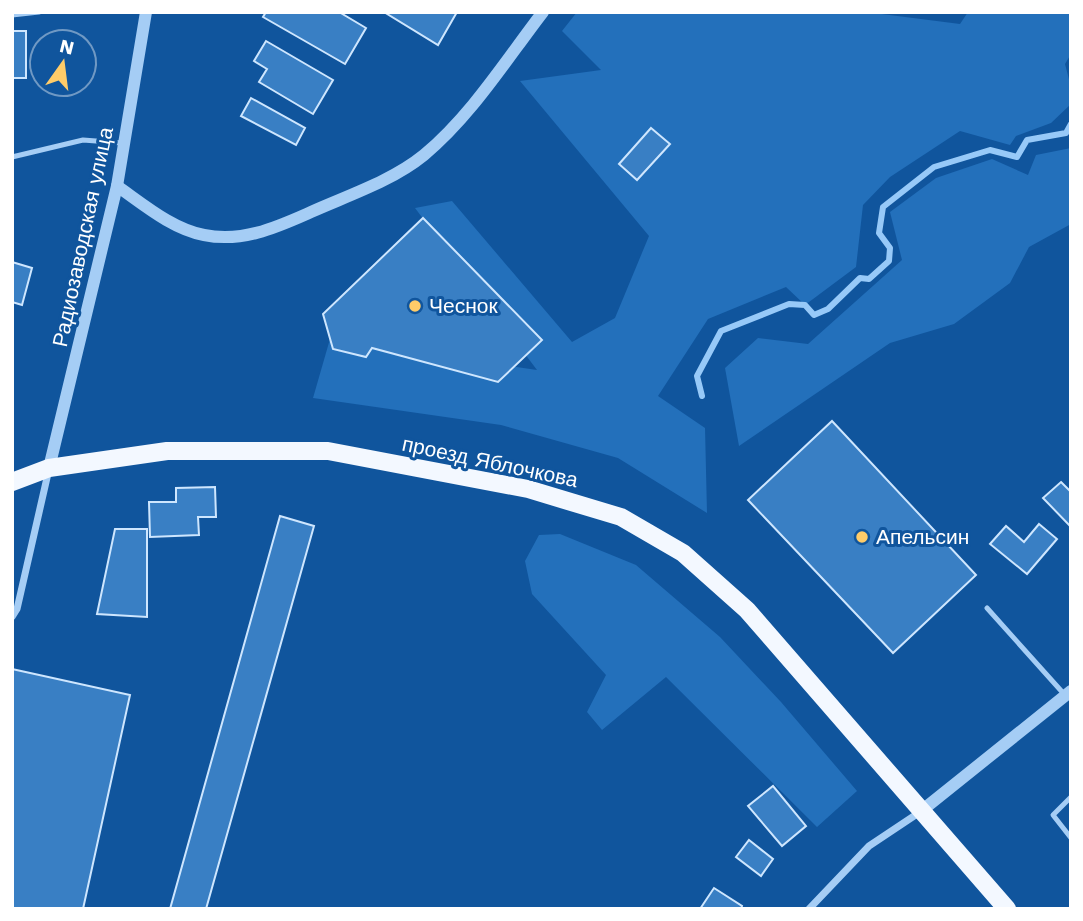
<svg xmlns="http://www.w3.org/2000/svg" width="1083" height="921" viewBox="0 0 1083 921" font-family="'Work Sans',sans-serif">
	<rect width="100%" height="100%" fill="#10559d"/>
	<!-- green -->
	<g fill="#2370bb">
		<polygon points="577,12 866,12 960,24 968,12 1071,12 1071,54 1065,64 1071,87 1071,104 1051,123 1016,136 1010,145 960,131 890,177 863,205 856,267 805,305 786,287 708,319 658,396 705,428 707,513 618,458 501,425 313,398 330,339 537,370 415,208 452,201 572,342 615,318 649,236 520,81 601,70 562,31"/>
		<polygon points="1071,148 1071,224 1029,247 1010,283 954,324 890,343 739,446 725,368 758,338 808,344 902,260 890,212 936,178 992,159 1028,175 1036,155"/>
		<polygon points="560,534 636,565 720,637 781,702 857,791 817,827 666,677 602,730 587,712 606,675 532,594 525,561 539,535"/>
	</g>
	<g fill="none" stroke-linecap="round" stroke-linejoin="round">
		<!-- stream -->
		<polyline stroke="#97c9f8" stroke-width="6" points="702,396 697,376 721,331 789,304 805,305 814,315 828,309 860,278 869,279 889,261 890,248 879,233 883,207 934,167 990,150 1017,157 1027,140 1066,133 1071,124"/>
	</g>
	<!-- building -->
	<g fill="#397fc4" stroke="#cee6fe" stroke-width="2">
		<polygon points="266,12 339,12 366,28 345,64 263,17"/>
		<polygon points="384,12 457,12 438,45"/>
		<rect x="12" y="31" width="14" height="47"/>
		<polygon points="266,41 333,80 313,114 259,82 267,69 254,61"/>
		<polygon points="251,98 305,128 296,145 241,116"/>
		<polygon points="651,128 670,144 637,180 619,164"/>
		<polygon points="423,218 542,340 498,382 372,348 366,357 333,349 323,314"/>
		<polygon points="12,262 32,268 22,305 12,302"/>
		<polygon points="832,421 976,575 893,653 748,500"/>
		<polygon points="1061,482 1071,492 1071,527 1043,498"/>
		<polygon points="215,487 216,517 198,517 199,535 150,537 149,502 176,502 176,488"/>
		<polygon points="280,516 314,526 206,909 170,909"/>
		<polygon points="1039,524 1057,539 1027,574 990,544 1006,526 1024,542"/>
		<polygon points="115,529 147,529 147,617 97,614"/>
		<polygon points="12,669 130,695 83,909 12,909"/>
		<polygon points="773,786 806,826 782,846 748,806"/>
		<polygon points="749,840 773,859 761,876 736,857"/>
		<polygon points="714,888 742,906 741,909 700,909"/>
	</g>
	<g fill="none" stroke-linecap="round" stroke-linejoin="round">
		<!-- service -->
		<g stroke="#a5cdf5" stroke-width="5">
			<polyline points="12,15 39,12"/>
			<polyline points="12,157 83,140 122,143"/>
			<polyline points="987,608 1064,694"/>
			<polyline points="1071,797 1053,815 1071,838"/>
		</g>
		<!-- minor -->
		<g stroke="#a5cdf5" stroke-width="7">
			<polyline points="12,617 17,609 49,469"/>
			<polyline points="809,909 869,846 920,812"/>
		</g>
		<!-- tertiary -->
		<g stroke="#a5cdf5" stroke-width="12">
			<path d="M117 186C143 204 172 229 204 235 243 243 277 227 311 212 349 195 392 181 424 155 471 116 506 60 543 12"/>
			<polyline points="49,468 117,186 146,12"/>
			<polyline points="920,812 1071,691"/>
		</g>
		<!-- primary -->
		<polyline stroke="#f3f8ff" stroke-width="18" points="12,482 49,468 167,451 328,451 528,489 621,517 683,553 747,610 1007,909"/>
	</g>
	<!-- markers -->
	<g fill="#ffcc69" stroke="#10559d" stroke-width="2.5">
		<circle cx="415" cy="306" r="7"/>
		<circle cx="862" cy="537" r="7"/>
	</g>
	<g text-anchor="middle" stroke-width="6" stroke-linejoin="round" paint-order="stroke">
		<!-- street labels -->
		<g font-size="21" fill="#fff" stroke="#10559d">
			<text transform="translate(83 237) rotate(-78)" y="7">Радиозаводская улица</text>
			<text transform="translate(490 462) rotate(12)" y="7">проезд Яблочкова</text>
		</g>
		<!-- poi labels -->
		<g font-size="21" fill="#fff" stroke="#10559d" text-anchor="start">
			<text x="429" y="313">Чеснок</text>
			<text x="876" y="544">Апельсин</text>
		</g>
	</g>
	<!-- border -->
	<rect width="1083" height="921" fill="none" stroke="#ffffff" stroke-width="28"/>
	<!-- north arrow -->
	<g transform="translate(63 63) rotate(14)"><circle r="33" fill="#10559d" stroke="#7099c4" stroke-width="2"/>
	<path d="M0-5L12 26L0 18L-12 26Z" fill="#ffcc69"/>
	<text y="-10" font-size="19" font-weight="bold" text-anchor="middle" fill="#ffffff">N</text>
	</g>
</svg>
